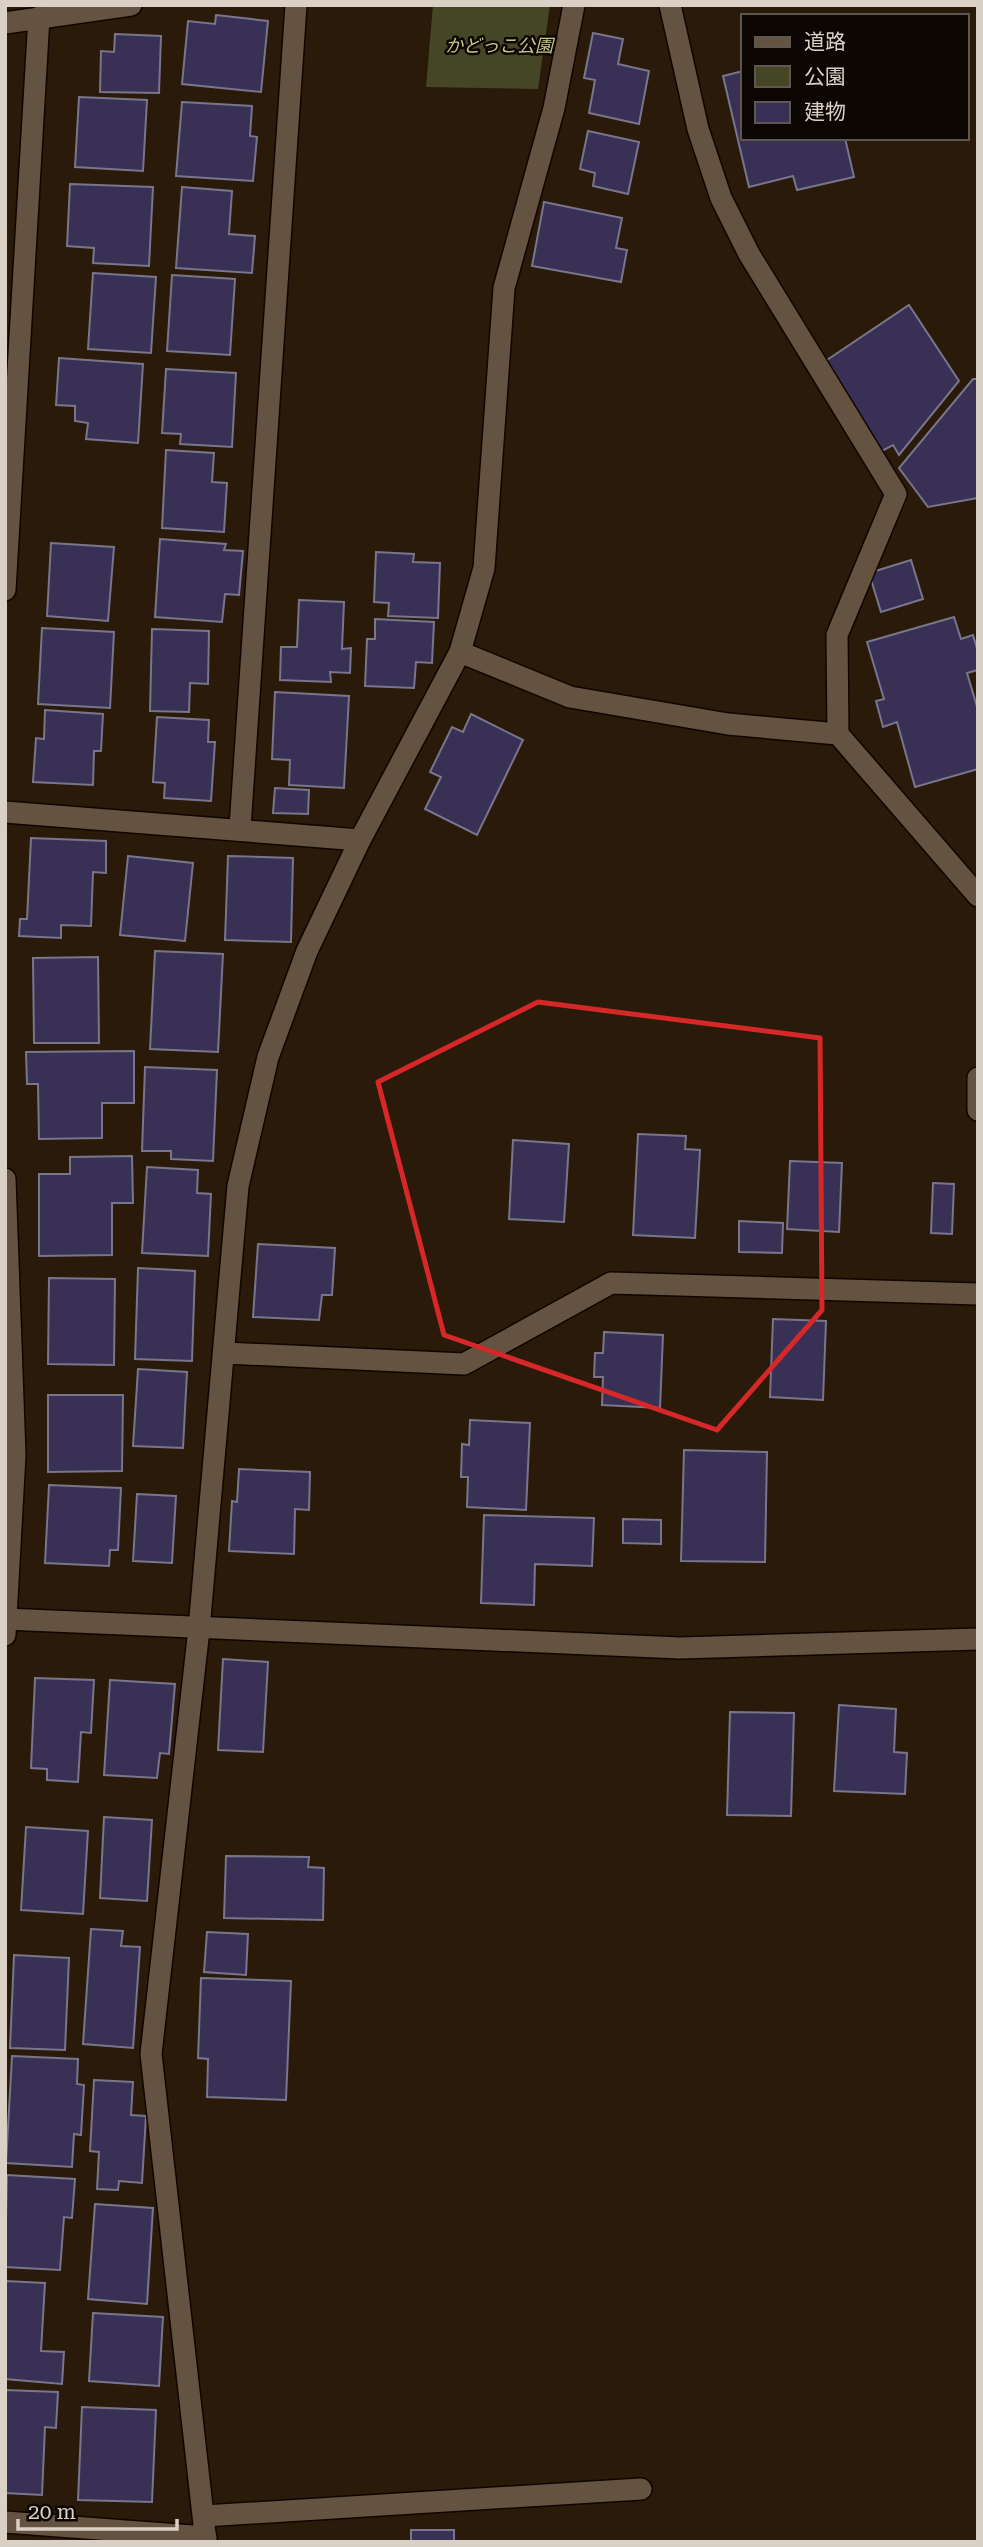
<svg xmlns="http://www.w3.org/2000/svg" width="983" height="2547" viewBox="0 0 983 2547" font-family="'Roboto Serif','Noto Sans JP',serif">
	<rect width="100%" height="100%" fill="#291a09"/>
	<!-- green -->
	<polygon fill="#454625" points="433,5 550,5 538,89 426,87"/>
	<!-- building -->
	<g fill="#393155" stroke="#79758c" stroke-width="2">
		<polygon points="216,15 268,21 261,92 182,84 188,21 215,24"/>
		<polygon points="593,33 623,39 618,64 649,71 639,124 589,113 595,80 584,78"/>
		<polygon points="115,34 161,36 159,93 100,92 101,51 114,52"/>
		<polygon points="743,71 743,138 845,138 854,177 797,190 793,176 749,187 723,76"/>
		<polygon points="79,97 147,100 143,171 75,167"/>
		<polygon points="182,102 252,106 250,136 257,137 253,181 176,176"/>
		<polygon points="588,131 639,142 628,194 593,186 595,173 580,169"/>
		<polygon points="70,184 153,187 149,266 93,263 94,248 67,246"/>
		<polygon points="182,187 232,191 229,234 255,236 252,273 176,268"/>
		<polygon points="544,202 622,218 616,248 627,250 621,282 532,266"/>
		<polygon points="93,273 156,277 151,353 88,349"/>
		<polygon points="172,275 235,279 230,355 167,351"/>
		<polygon points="909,305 959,381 899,455 893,445 882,451 824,362"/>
		<polygon points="59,358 143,364 138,443 86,439 88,423 75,421 75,406 56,405"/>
		<polygon points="166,369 236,373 232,447 180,444 181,434 162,433"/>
		<polygon points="973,379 978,379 978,498 928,507 899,468"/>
		<polygon points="166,450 214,453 212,482 227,483 224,532 162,528"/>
		<polygon points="160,539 226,544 224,550 243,551 239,595 225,594 222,622 155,617"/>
		<polygon points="51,543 114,547 108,621 47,616"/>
		<polygon points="376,552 414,554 413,562 440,563 438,618 388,616 389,603 374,602"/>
		<polygon points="911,560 923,599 881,612 869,573"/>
		<polygon points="299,600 344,602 342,649 351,648 350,673 330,672 331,682 280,680 281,647 297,647"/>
		<polygon points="954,617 961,639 973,635 978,652 978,670 967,673 978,710 978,769 915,787 897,722 883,727 876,701 884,699 867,642"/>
		<polygon points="375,619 434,622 432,663 416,662 414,688 365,686 367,639 375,639"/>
		<polygon points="42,628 114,632 110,708 38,704"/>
		<polygon points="152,629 209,631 208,684 190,683 189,712 150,711"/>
		<polygon points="275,692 349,696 344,788 289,785 290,760 272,759"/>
		<polygon points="45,710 103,714 101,751 94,751 93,785 33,782 36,738 44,739"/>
		<polygon points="471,714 523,740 477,835 425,809 441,777 430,772 452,727 463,732"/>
		<polygon points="157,717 209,720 208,742 215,742 211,801 164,798 165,783 153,782"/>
		<polygon points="275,788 309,790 308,814 273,813"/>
		<polygon points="31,838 106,841 106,873 93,872 91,926 61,925 61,938 19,936 20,919 27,919"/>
		<polygon points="128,856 193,863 185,941 120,935"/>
		<polygon points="228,856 293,858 291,942 225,940"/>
		<polygon points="155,951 223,954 218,1052 150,1049"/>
		<polygon points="98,957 99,1043 34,1043 33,958"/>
		<polygon points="134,1051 134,1103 102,1103 102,1138 39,1139 38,1084 27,1084 26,1052"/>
		<polygon points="145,1067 217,1070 213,1161 171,1159 171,1151 142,1151"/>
		<polygon points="638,1134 686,1136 685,1149 700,1150 695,1238 633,1235"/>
		<polygon points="513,1140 569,1144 564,1222 509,1219"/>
		<polygon points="132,1156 133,1203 112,1203 112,1255 39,1256 39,1174 70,1174 70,1157"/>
		<polygon points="790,1161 842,1163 839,1232 787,1229"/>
		<polygon points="147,1167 198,1170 197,1193 211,1194 208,1256 142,1253"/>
		<polygon points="933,1183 954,1184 952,1234 931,1233"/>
		<polygon points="739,1221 783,1223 782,1253 739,1252"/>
		<polygon points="258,1244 335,1248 332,1295 322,1295 319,1320 253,1317"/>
		<polygon points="138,1268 195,1271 192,1361 135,1359"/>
		<polygon points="49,1278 115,1279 114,1365 48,1364"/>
		<polygon points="773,1319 826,1321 823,1400 770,1397"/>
		<polygon points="604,1332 663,1335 660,1408 602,1405 603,1377 594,1377 595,1353 603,1353"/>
		<polygon points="138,1369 187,1372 183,1448 133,1446"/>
		<polygon points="48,1395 123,1395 122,1471 48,1472"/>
		<polygon points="470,1420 530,1423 526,1510 467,1507 468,1477 461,1477 462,1444 469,1445"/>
		<polygon points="684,1450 767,1452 765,1562 681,1561"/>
		<polygon points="239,1469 310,1472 309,1510 295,1509 294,1554 229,1551 232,1501 237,1502"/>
		<polygon points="49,1485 121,1488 118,1550 110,1550 109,1566 45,1563"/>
		<polygon points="137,1494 176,1496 172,1563 133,1561"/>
		<polygon points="484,1515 594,1518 592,1566 535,1564 534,1605 481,1603"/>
		<polygon points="623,1519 661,1520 661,1544 623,1543"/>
		<polygon points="223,1659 268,1662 263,1752 218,1750"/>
		<polygon points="35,1678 94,1680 91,1733 81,1732 78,1782 47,1780 47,1769 31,1768"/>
		<polygon points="110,1680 175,1684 169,1754 160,1753 157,1778 104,1775"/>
		<polygon points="839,1705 896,1709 894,1752 907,1753 905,1794 834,1791"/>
		<polygon points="730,1712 794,1713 791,1816 727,1815"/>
		<polygon points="104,1817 152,1820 147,1901 100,1898"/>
		<polygon points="26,1827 88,1831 83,1914 21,1910"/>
		<polygon points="226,1856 309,1857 308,1867 324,1868 323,1920 224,1918"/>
		<polygon points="91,1929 123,1931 121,1946 140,1947 133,2048 83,2044"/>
		<polygon points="207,1932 248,1934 246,1975 204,1972"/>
		<polygon points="14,1955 69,1958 65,2050 10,2048"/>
		<polygon points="201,1978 291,1981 286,2100 207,2097 208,2059 198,2058"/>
		<polygon points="12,2056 78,2059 77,2084 84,2085 81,2135 74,2134 72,2167 6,2163"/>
		<polygon points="94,2080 133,2082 131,2115 146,2116 142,2183 119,2181 118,2190 97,2189 99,2152 90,2151"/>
		<polygon points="7,2175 75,2179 72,2218 64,2217 60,2270 5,2267"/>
		<polygon points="95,2204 153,2208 147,2304 88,2299"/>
		<polygon points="5,2281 45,2283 41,2351 64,2352 62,2384 5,2379"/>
		<polygon points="93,2313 163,2317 159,2386 89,2381"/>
		<polygon points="5,2390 58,2392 56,2428 45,2427 42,2495 5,2493"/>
		<polygon points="82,2407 156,2410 152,2502 78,2500"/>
		<rect x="411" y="2530" width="43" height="12"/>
	</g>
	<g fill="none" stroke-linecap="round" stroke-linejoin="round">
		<defs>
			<polyline id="lane" points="204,2516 641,2489"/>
			<g id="street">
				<polyline points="670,5 698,129 721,198 749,254 896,494 837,635 838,734 978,896"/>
				<polyline points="5,23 131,5"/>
				<polyline points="5,590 39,17"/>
				<polyline points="460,652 570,697 728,724 838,734"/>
				<polyline points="5,812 360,840"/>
				<polyline points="240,828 296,5"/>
				<polyline points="978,1078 978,1110"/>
				<polyline points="5,1179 15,1455 5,1635"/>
				<polyline points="225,1353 464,1364 611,1283 978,1294"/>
				<polyline points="5,1619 680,1648 978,1639"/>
				<polyline points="5,2522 206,2537"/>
				<polyline points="206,2542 151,2054 199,1629 238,1186 268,1057 307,951 360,840 460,652 484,568 504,288 554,108 574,5"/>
			</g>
		</defs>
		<!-- lane casing -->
		<use href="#lane" stroke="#110500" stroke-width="24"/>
		<!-- street casing -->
		<use href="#street" stroke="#110500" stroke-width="24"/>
		<!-- lane -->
		<use href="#lane" stroke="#655341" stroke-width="21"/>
		<!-- street -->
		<use href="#street" stroke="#655341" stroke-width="21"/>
	</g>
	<!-- marked area -->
	<path fill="none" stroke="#d62828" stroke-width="5" stroke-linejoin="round" d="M538 1002 820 1038 822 1310 717 1430 444 1335 378 1082Z"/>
	<g text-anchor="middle" stroke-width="5" stroke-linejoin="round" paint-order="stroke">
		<!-- park labels -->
		<g font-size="18" font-style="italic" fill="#c4c881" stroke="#0c0602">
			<text x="499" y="52">かどっこ公園</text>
		</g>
	</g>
	<!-- border -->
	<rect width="983" height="2547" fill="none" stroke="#dad0c5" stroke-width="14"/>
	<!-- legend -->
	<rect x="741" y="14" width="228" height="126" fill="#0c0602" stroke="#5e5750" stroke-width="2"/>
	<rect x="755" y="37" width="35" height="10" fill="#655341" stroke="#5e5750" stroke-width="2"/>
	<text x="804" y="49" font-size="21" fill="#dad0c5">道路</text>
	<rect x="755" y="66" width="35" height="21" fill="#454625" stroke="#5e5750" stroke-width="2"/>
	<text x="804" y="84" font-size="21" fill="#dad0c5">公園</text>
	<rect x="755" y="102" width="35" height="21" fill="#393155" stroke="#5e5750" stroke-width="2"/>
	<text x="804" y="119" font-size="21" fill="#dad0c5">建物</text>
	<!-- scale -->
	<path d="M18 2519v10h159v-10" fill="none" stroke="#dad0c5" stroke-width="3.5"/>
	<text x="28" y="2519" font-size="21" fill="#dad0c5" stroke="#0c0602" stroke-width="5" paint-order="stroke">20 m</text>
</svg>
